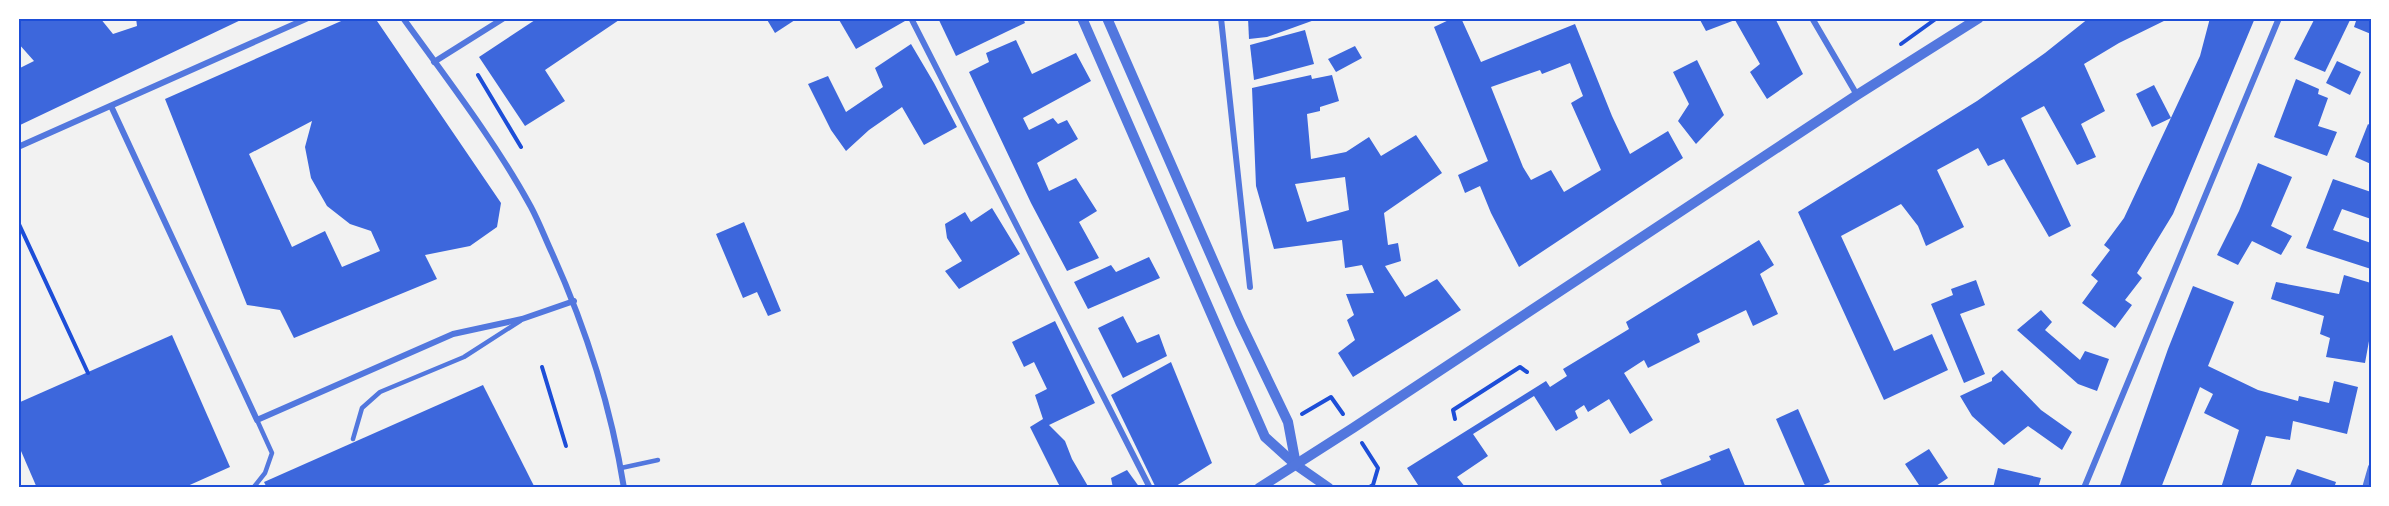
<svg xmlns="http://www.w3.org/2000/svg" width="2389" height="506" viewBox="0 0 2389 506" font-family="'Roboto Serif',serif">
	<rect width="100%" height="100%" fill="#f2f2f2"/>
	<!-- building -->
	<g fill="#3d67dc" fill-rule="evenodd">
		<polygon points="18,18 100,18 113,34 137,26 136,18 245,18 18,126 18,69 34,61 18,43"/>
		<path d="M348 18H375L501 203 497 227 470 246 425 255 437 279 294 338 280 310 247 305 165 99ZM312 121 305 147 311 178 327 206 350 224 371 231 380 251 342 267 325 231 292 247 249 154Z"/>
		<polygon points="538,18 622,18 545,70 565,101 525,126 479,57"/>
		<polygon points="766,18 798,18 775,33"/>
		<polygon points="838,18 903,18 905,21 856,49"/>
		<polygon points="938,18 1023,18 1025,23 956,56"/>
		<polygon points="1248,18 1320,18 1267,37 1249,39"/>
		<path d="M1453 18H1461L1481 62 1575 24 1612 116 1630 154 1668 131 1683 158 1519 267 1491 213 1480 186 1465 193 1458 175 1488 161 1434 27ZM1570 63 1583 96 1571 103 1601 170 1564 192 1551 170 1531 180 1523 167 1491 87 1540 70 1542 74Z"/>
		<polygon points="1699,18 1775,18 1803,74 1767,99 1750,72 1760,64 1735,20 1706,31"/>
		<polygon points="2089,18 2170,18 2119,43 2084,64 2105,111 2081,124 2096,157 2077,165 2044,106 2021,118 2071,226 2049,237 2004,159 1988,166 1978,148 1937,170 1964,227 1926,246 1918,226 1901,204 1841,236 1894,351 1932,334 1948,370 1884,400 1798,212 1977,101 2045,53"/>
		<polygon points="2210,18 2255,18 2173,214 2137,273 2142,278 2125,300 2132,305 2115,328 2082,303 2098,281 2091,275 2110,250 2104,245 2124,218 2200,56"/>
		<polygon points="2315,18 2351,18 2325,72 2294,59"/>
		<polygon points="2357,18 2371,18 2371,34 2354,27"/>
		<polygon points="1305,30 1314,64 1254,80 1250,45"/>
		<polygon points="1016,40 1032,74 1076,53 1091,81 1023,118 1029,130 1053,118 1058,124 1067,120 1078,139 1037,163 1049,191 1076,178 1097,211 1079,222 1099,258 1067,271 1031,203 969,72 989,62 986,53"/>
		<polygon points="911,44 934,83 957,127 924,145 902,107 869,130 846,151 831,130 808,84 828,76 846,112 883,87 875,68"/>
		<polygon points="1355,46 1362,58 1336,72 1328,59"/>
		<polygon points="1697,60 1724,115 1696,144 1678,121 1689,104 1673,72"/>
		<polygon points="2337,61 2361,72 2350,95 2326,83"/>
		<path d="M1311 75 1312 79 1332 75 1339 101 1320 107V111L1307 114 1311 159 1346 152 1369 137 1381 156 1416 135 1442 173 1384 213 1388 245 1398 243 1401 261 1385 266 1405 297 1437 279 1461 310 1353 377 1338 353 1355 340 1347 320 1354 315 1346 294 1374 293 1362 265 1345 268 1342 240 1274 249 1256 186 1252 88ZM1345 177 1349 210 1307 222 1295 184Z"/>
		<polygon points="2296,79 2319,89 2318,94 2328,98 2318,126 2337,132 2327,156 2274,137"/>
		<polygon points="2154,85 2171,118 2152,127 2136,94"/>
		<polygon points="2368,124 2371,126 2371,164 2355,157"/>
		<polygon points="2258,163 2292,177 2271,226 2292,236 2281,255 2252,241 2238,265 2217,255 2239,211"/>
		<polygon points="2333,179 2371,192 2371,219 2342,209 2333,230 2371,243 2371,269 2306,248"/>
		<polygon points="992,208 1020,254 959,289 945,271 962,261 947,238 945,224 965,212 971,222"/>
		<polygon points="744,222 781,311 768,316 757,292 743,298 716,234"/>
		<polygon points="1759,240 1774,265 1760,274 1778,314 1753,326 1746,310 1697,334 1700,342 1648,368 1644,360 1624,373 1653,420 1630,434 1609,399 1588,412 1584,405 1575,411 1578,418 1556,431 1534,396 1473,434 1488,456 1457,477 1466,488 1420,488 1407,468 1546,381 1550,387 1567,376 1563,369 1629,329 1626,322"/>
		<polygon points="1149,257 1160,278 1088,309 1074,282 1111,265 1116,272"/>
		<polygon points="2344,275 2371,283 2371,330 2365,363 2326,357 2330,338 2320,334 2324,316 2271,299 2276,282 2339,294"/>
		<polygon points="1976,280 1985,305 1960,314 1985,374 1964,383 1931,304 1953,295 1951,289"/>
		<polygon points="2193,286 2234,302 2208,366 2258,390 2298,401 2299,396 2329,403 2334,381 2358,387 2347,434 2293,421 2290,440 2266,436 2250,488 2221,488 2239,430 2204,413 2213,394 2200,387 2161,488 2119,488 2168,349"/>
		<polygon points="2041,310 2052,322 2045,330 2080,360 2085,351 2109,359 2097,391 2078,384 2017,330"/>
		<polygon points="1123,316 1137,343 1159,334 1167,356 1123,378 1098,328"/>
		<polygon points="1055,321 1095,403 1049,425 1065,441 1072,459 1089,488 1061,488 1058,483 1030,427 1043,419 1035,395 1047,389 1034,362 1024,367 1012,342"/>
		<polygon points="172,335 230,467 183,488 37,488 18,444 18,403"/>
		<polygon points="1171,362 1212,463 1173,488 1156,488 1111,395"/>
		<polygon points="2002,370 2041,410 2072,432 2062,450 2028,426 2004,445 1972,416 1960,396 1992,381 1992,378"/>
		<polygon points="483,385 535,488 267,488 264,482"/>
		<polygon points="1798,409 1830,482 1816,488 1806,488 1776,419"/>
		<polygon points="1729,448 1746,488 1663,488 1660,480 1711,460 1709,456"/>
		<polygon points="1929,449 1948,478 1933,488 1921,488 1905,464"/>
		<polygon points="1998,468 2041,478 2038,488 1993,488"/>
		<polygon points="2297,469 2336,482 2334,488 2289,488"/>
		<polygon points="1127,470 1140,488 1113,488 1111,478"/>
	</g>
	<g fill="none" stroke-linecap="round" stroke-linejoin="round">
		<!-- path -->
		<g stroke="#1d4ed8" stroke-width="4">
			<polyline points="1901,44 1937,18"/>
			<polyline points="478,75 521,147"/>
			<polyline points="18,222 88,373"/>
			<polyline points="542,367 566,446"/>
			<polyline points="1302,414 1331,397 1343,414"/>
			<polyline points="1455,419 1453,410 1520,367 1527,372"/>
			<polyline points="1362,443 1378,468 1373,485 1368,488"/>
		</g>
		<!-- service -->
		<g stroke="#5277de" stroke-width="4.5">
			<polyline points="353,439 362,408 380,392 464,357 520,321"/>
			<polyline points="621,468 658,460"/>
			<polyline points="253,488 265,473 272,453 257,420"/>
		</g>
		<!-- minor -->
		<g stroke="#5277de" stroke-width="6">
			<path d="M403 18C447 79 495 141 531 207 539 222 545 238 552 253 586 328 611 407 624 488"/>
			<polyline points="911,18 1150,488"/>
			<polyline points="1221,18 1250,287"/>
			<polyline points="1812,18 1857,95"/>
			<polyline points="434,62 504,18"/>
			<polyline points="111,106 257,420 453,334 522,319 574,301"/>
			<polyline points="18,147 308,18"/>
			<polyline points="2084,488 2279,18"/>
			<polyline points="2365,488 2371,467"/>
		</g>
		<!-- tertiary -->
		<g stroke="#5277de" stroke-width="10">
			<polyline points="1082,18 1265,437 1296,465 1329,488"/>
			<polyline points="1107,18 1240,322 1288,422 1296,465"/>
			<polyline points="1259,488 1353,428 1857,95 1979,18"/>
		</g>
	</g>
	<!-- border -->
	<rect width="2389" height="506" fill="none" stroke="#ffffff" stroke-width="39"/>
	<rect x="20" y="20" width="2350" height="466" fill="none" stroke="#1d4ed8" stroke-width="2"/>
</svg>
